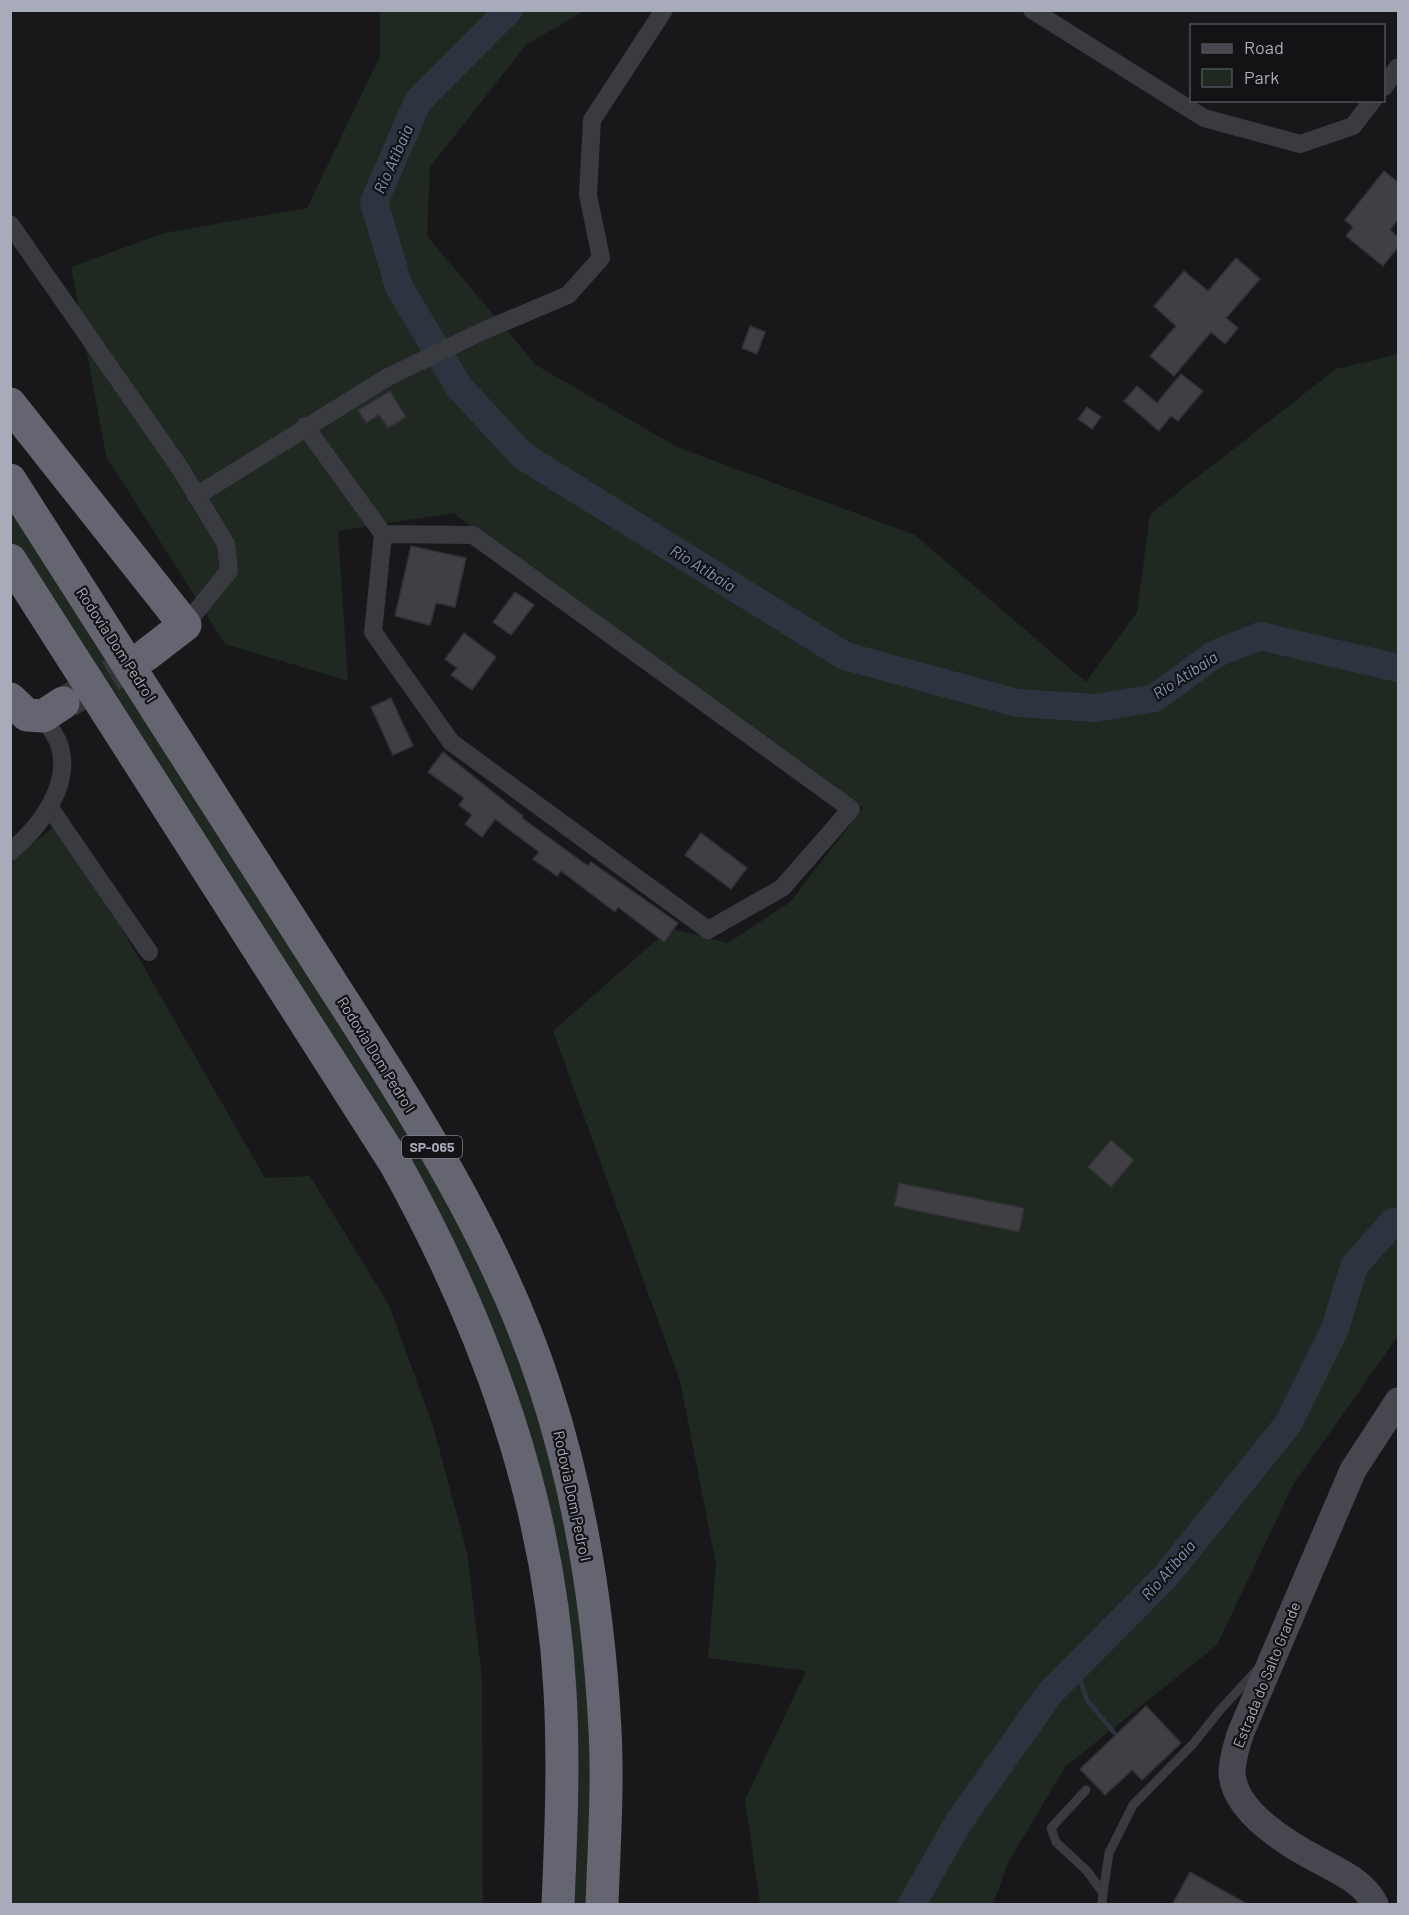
<svg xmlns="http://www.w3.org/2000/svg" width="1409" height="1915" viewBox="0 0 1409 1915" font-family="Barlow,sans-serif">
	<rect width="100%" height="100%" fill="#18171a"/>
	<!-- green -->
	<g fill="#1f2821">
		<polygon points="380,11 584,11 526,45 430,167 427,236 536,365 677,447 915,535 1086,682 1137,612 1150,514 1336,369 1398,354 1398,1336 1293,1485 1217,1645 1065,1767 1008,1863 993,1904 760,1904 745,1800 806,1671 708,1658 716,1564 680,1381 553,1031 670,928 728,943 790,902 863,808 453,513 338,531 348,681 225,644 106,456 71,267 164,233 307,208 380,56"/>
		<polygon points="10,497 389,1090 525,1357 586,1600 593,1904 568,1904 572,1792 503,1367 57,611 11,539"/>
		<polygon points="60,821 265,1178 310,1176 389,1305 433,1426 467,1552 482,1677 483,1904 11,1904 10,863"/>
	</g>
	<g fill="none" stroke-linecap="round" stroke-linejoin="round">
		<!-- stream -->
		<polyline stroke="#2c343f" stroke-width="4.5" points="1076,1667 1087,1700 1116,1735"/>
		<!-- river -->
		<g stroke="#2c343f" stroke-width="28">
			<polyline points="509,10 418,101 374,202 399,287 459,387 523,456 845,656 1017,703 1095,708 1155,698 1215,654 1260,636 1398,668"/>
			<polyline points="912,1904 958,1823 1050,1693 1165,1577 1288,1424 1335,1329 1354,1266 1393,1222 1398,1221"/>
		</g>
	</g>
	<!-- building -->
	<g fill="#3f3f44" stroke="#323136" stroke-width="1.5">
		<polygon points="1384,171 1398,182 1398,219 1390,230 1398,237 1398,247 1383,266 1346,236 1353,227 1345,220"/>
		<polygon points="1236,258 1260,279 1226,318 1238,328 1225,344 1211,332 1174,376 1150,356 1176,326 1154,306 1184,271 1208,291"/>
		<polygon points="750,326 765,332 757,354 742,348"/>
		<polygon points="1181,374 1203,391 1178,421 1171,416 1159,431 1124,401 1137,386 1157,403"/>
		<polygon points="390,391 406,417 388,428 379,415 366,423 358,410"/>
		<polygon points="1087,407 1101,417 1092,429 1078,419"/>
		<polygon points="411,546 466,558 455,607 436,603 430,625 395,616"/>
		<polygon points="515,592 534,605 511,635 493,622"/>
		<polygon points="464,633 496,657 472,690 451,675 457,668 445,659"/>
		<polygon points="391,698 413,746 393,755 371,707"/>
		<polygon points="443,752 523,816 522,818 588,866 591,862 678,923 664,942 618,907 615,912 561,871 557,876 533,859 539,852 495,819 482,837 465,824 472,815 459,805 464,798 428,772"/>
		<polygon points="701,833 747,868 731,889 685,855"/>
		<polygon points="1111,1140 1134,1160 1111,1187 1088,1167"/>
		<polygon points="899,1183 1024,1208 1019,1232 894,1206"/>
		<polygon points="1146,1706 1181,1743 1142,1780 1132,1770 1105,1795 1080,1769"/>
		<polygon points="1190,1872 1249,1905 1172,1905"/>
	</g>
	<g fill="none" stroke-linecap="round" stroke-linejoin="round">
		<!-- highway-tunnel -->
		<polyline stroke="#35353a" stroke-width="33" stroke-dasharray="33 16" stroke-linecap="butt" points="68,701 146,655"/>
		<!-- lane -->
		<g stroke="#3a3a41" stroke-width="9">
			<polyline points="1086,1790 1051,1828 1056,1842 1087,1871 1103,1893 1102,1904"/>
			<polyline points="1103,1893 1109,1853 1133,1805 1193,1744 1221,1709 1256,1671"/>
		</g>
		<!-- street -->
		<g stroke="#3a3a41" stroke-width="18">
			<polyline points="1032,10 1204,118 1300,144 1353,126 1373,100"/>
			<polyline points="1384,87 1398,67"/>
			<polyline points="10,224 180,468 226,544 229,571 185,625"/>
			<polyline points="305,426 383,534 373,632 451,742 708,930 782,888 851,809 473,535 383,534"/>
			<polyline points="196,496 388,377 483,331 568,295 601,258 588,195 592,120 664,10"/>
			<polyline points="50,808 149,952"/>
			<path d="M10 852C39 828 73 785 59 744 55 734 48 725 43 716"/>
		</g>
		<!-- secondary -->
		<path stroke="#46474f" stroke-width="27" d="M1375 1904C1364 1883 1343 1873 1322 1862 1291 1846 1234 1813 1232 1773 1232 1759 1237 1744 1241 1732L1353 1470 1398 1401"/>
		<!-- highway -->
		<g stroke="#646570" stroke-width="33">
			<polyline points="10,404 185,625 146,655"/>
			<path d="M10 480C110 636 210 792 309 948 398 1087 494 1229 545 1387 581 1497 599 1614 605 1730 608 1788 604 1847 602 1904"/>
			<path d="M10 560 395 1163C486 1327 550 1502 560 1691 564 1762 561 1834 558 1904"/>
			<polyline points="10,699 27,715 43,716 63,703"/>
		</g>
	</g>
	<g text-anchor="middle" stroke-width="4.5" stroke-linejoin="round" paint-order="stroke">
		<!-- shield labels -->
		<rect fill="#131215" stroke="#7b7e88" stroke-width="1.5" x="402" y="1136" width="60" height="22" rx="4.5"/>
		<g font-size="14" font-weight="bold" fill="#a8acba">
			<text x="432" y="1152">SP-065</text>
		</g>
		<!-- street labels -->
		<g font-size="15" fill="#a8acba" stroke="#131215">
			<text transform="translate(116 645) rotate(57)" y="5">Rodovia Dom Pedro I</text>
			<text transform="translate(376 1055) rotate(58)" y="5">Rodovia Dom Pedro I</text>
			<text transform="translate(572 1496) rotate(78)" y="5">Rodovia Dom Pedro I</text>
			<text transform="translate(1267 1675) rotate(-68)" y="5">Estrada do Salto Grande</text>
		</g>
		<!-- water labels -->
		<g font-size="16" font-style="italic" fill="#7d95b8" stroke="#131215">
			<text transform="translate(393 159) rotate(-66)" y="6">Rio Atibaia</text>
			<text transform="translate(703 568) rotate(32)" y="6">Rio Atibaia</text>
			<text transform="translate(1185 675) rotate(-33)" y="6">Rio Atibaia</text>
			<text transform="translate(1168 1570) rotate(-49)" y="6">Rio Atibaia</text>
		</g>
	</g>
	<!-- border -->
	<rect width="1409" height="1915" fill="none" stroke="#a8acba" stroke-width="24"/>
	<!-- legend -->
	<rect x="1190" y="24" width="195" height="78" fill="#131215" stroke="#4f5057" stroke-width="1.5"/>
	<rect x="1202" y="44" width="30" height="9" fill="#46474f" stroke="#4f5057" stroke-width="1.5"/>
	<text x="1244" y="54" font-size="18" fill="#a8acba">Road</text>
	<rect x="1202" y="69" width="30" height="18" fill="#1f2821" stroke="#4f5057" stroke-width="1.5"/>
	<text x="1244" y="84" font-size="18" fill="#a8acba">Park</text>
</svg>
